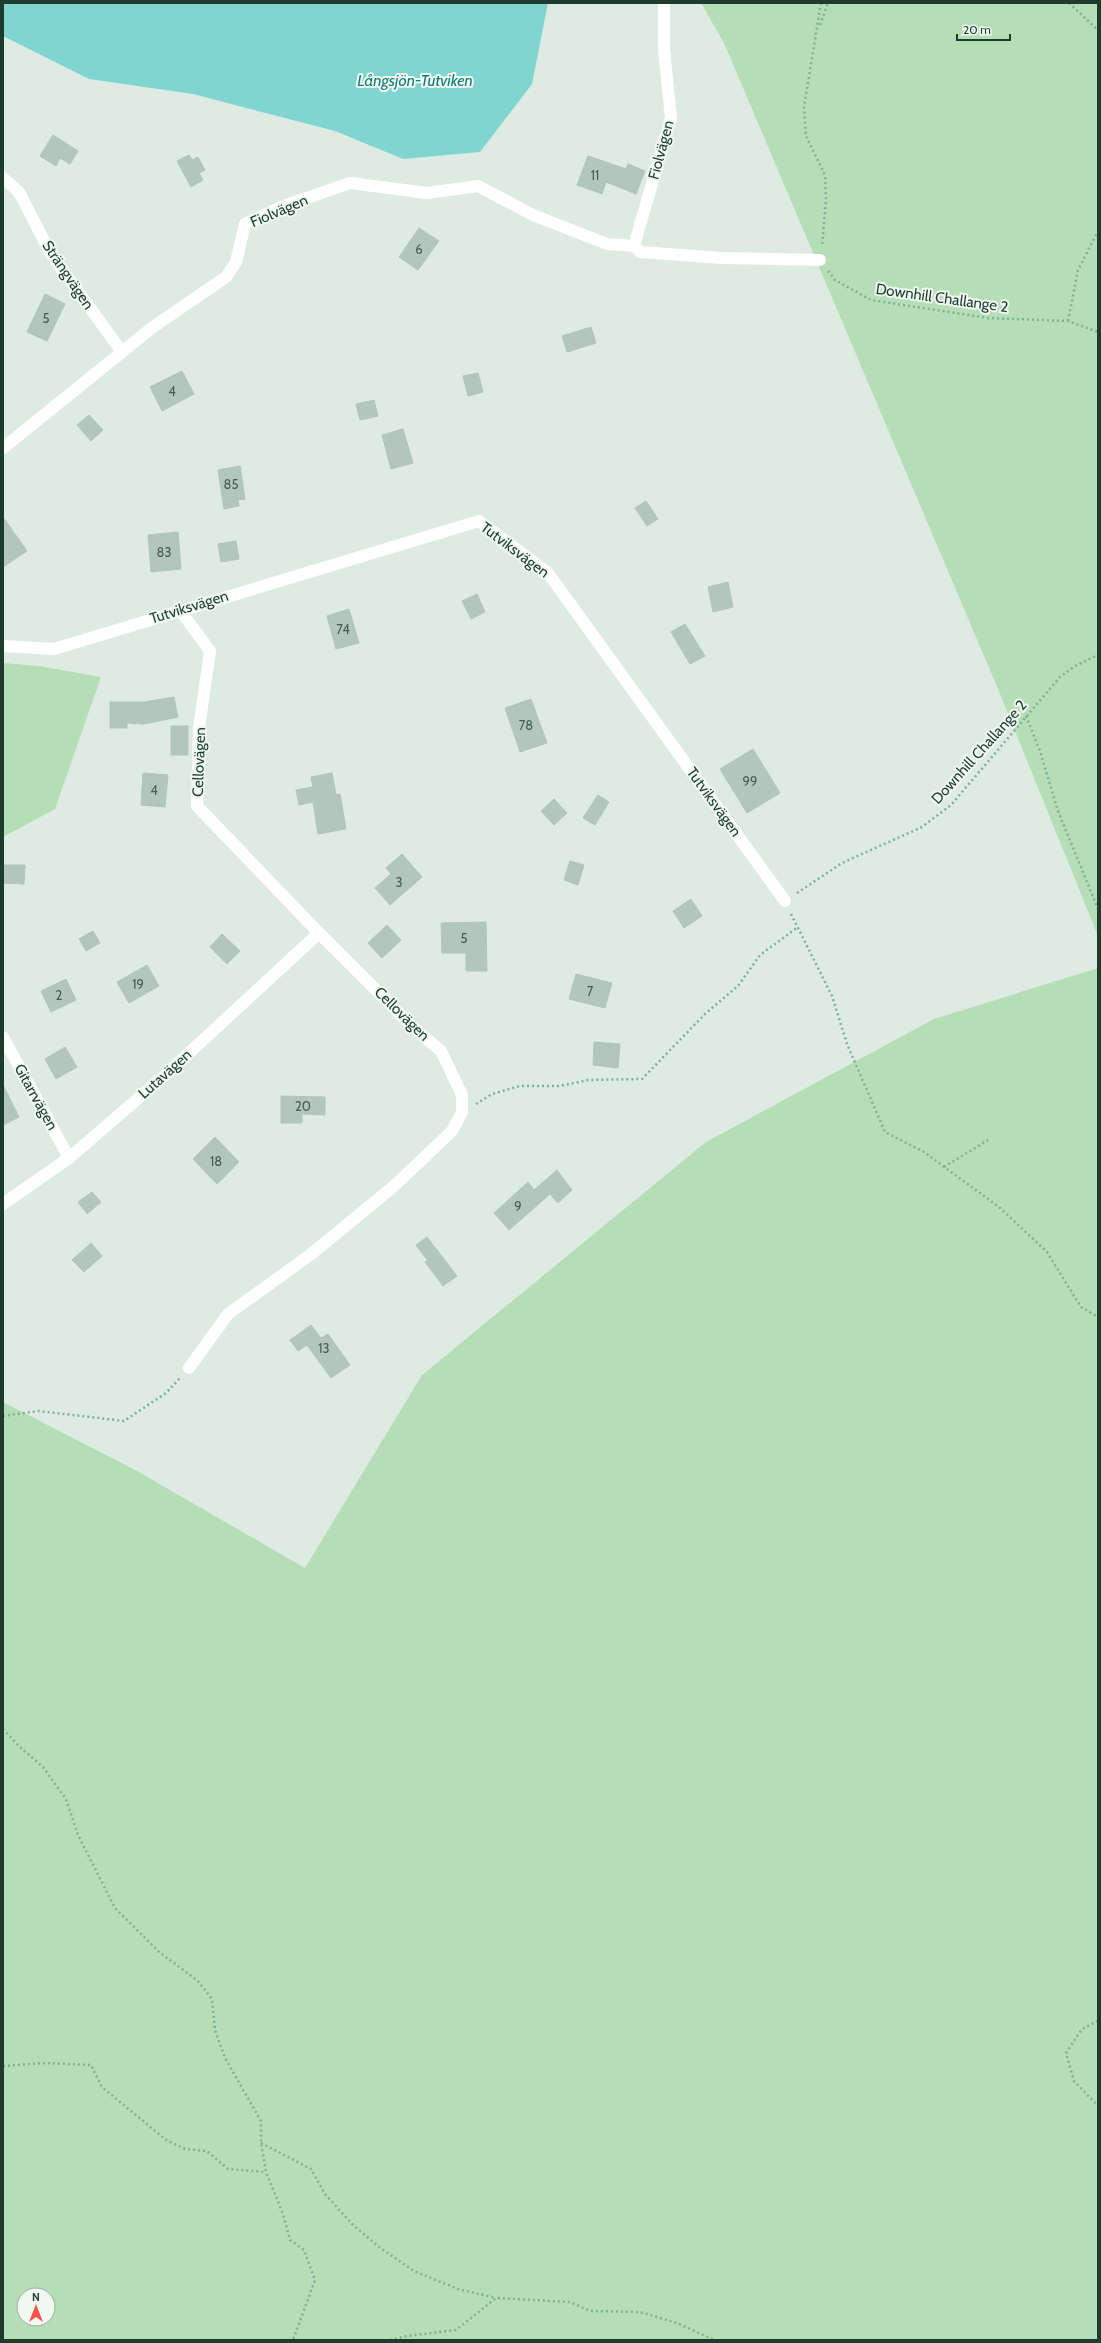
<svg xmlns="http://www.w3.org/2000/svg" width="1101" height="2343" viewBox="0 0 1101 2343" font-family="Cabin,sans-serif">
	<rect width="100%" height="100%" fill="#deebe3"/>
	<!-- green -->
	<g fill="#b5deb7" fill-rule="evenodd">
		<polygon points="701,3 1098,3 1098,936 998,689 724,43"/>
		<polygon points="3,663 39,666 101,677 55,809 3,837"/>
		<path d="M1098 968V2340H3V1402L137 1471 305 1568 422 1375 706 1142 934 1019ZM24 2295H48V2319H24Z"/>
	</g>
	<!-- water -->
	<polygon fill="#81d5d1" points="3,3 548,3 532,84 480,152 403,159 335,131 193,94 89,79 3,36"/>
	<!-- building -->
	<g fill="#b3c6bb" stroke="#b0c5b8">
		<polygon points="53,135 78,151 70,164 60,158 56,166 40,156"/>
		<polygon points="189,155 192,160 198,157 205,170 199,173 203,180 191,187 177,161"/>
		<polygon points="588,156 626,169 628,164 645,171 636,194 606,182 602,194 577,185"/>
		<polygon points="419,228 439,241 418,270 399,257"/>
		<polygon points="45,294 65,304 47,341 27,332"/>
		<polygon points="591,327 596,343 567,352 562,336"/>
		<polygon points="182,371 194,394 162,411 150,387"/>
		<polygon points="478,373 483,392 468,396 463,376"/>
		<polygon points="374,400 378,416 360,420 356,404"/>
		<polygon points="89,415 103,430 91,441 77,425"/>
		<polygon points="403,429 413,463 391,469 382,435"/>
		<polygon points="240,466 245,499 238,500 239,506 224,509 218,470"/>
		<polygon points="646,501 658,519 647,526 635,508"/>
		<polygon points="3,517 27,551 3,567"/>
		<polygon points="178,532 181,569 151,572 148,535"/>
		<polygon points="236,541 239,559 221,562 218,544"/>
		<polygon points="728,582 733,607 713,612 708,587"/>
		<polygon points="477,594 485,612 471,619 462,601"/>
		<polygon points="349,609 359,643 336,649 327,616"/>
		<polygon points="685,624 705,656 690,664 671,632"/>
		<polygon points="174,697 178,717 144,724 127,723 127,728 110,728 110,702 144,702"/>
		<polygon points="531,699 547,743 520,752 505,708"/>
		<rect x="171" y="726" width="17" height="29"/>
		<polygon points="753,749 780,793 747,813 720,769"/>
		<polygon points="143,773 168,775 165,807 141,805"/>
		<polygon points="332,773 336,795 340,794 346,829 318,834 313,802 299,805 296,790 313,787 311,777"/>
		<polygon points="598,795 609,802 595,825 583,818"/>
		<polygon points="554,799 567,813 554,825 541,811"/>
		<polygon points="402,854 422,877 390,905 375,888 391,874 386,868"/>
		<polygon points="570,861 584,865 578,885 564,880"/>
		<polygon points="3,865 25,865 24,884 3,883"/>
		<polygon points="691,899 702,916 684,928 673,911"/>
		<polygon points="486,922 487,971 466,971 466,953 442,953 441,923"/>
		<polygon points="387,925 401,940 382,958 368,943"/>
		<polygon points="93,931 100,943 86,951 79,939"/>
		<polygon points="222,934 240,951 227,964 210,947"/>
		<polygon points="147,965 159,986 129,1003 117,982"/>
		<polygon points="576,974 612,983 605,1008 569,999"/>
		<polygon points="66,979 76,1000 51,1012 41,991"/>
		<polygon points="594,1042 620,1044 618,1068 593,1065"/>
		<polygon points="65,1047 77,1067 56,1079 45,1059"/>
		<polygon points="3,1085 19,1117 3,1125"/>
		<polygon points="281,1096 325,1097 325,1115 302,1114 302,1123 281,1123"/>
		<polygon points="215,1137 239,1162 217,1184 193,1159"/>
		<polygon points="557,1170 572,1190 558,1203 550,1194 509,1230 494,1213 528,1182 534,1190"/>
		<polygon points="92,1192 101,1202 87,1214 78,1202"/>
		<polygon points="427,1237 457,1276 443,1286 425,1262 428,1261 416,1245"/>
		<polygon points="91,1243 102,1256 84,1272 72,1260"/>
		<polygon points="311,1325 321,1338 328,1334 350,1365 331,1378 307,1345 298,1351 290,1340"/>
	</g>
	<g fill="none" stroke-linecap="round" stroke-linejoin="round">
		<!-- path -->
		<g stroke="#7cb195" stroke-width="2.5" stroke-dasharray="2 3" stroke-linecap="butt">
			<polyline points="821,3 804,107 806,136 825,175 826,200 822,246"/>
			<polyline points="1069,3 1098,30"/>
			<polyline points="820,25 828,3"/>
			<polyline points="828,271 835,280 871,300 989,318 1068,321 1098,332"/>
			<polyline points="1068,321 1078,270 1098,231"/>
			<polyline points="1026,716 1040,751 1058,811 1098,909"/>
			<polyline points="797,893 842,863 922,827 951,805 1060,677 1075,666 1098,655"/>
			<polyline points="791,914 832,996 847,1044 885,1132 924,1152 999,1207 1047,1252 1081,1307 1098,1317"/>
			<polyline points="476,1104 492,1094 520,1086 560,1086 588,1080 642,1079 706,1013 738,986 760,955 798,927"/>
			<polyline points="944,1167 988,1140"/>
			<polyline points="3,1416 39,1411 124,1421 166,1393 180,1378"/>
			<polyline points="3,1729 21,1748 43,1767 66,1799 78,1835 115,1908 159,1952 197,1980 212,1999 215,2030 225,2058 261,2121 261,2143 266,2172 283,2214 290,2240 304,2250 315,2280 293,2340"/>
			<polyline points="1098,2021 1082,2029 1066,2053 1074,2081 1098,2106"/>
			<polyline points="3,2066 45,2063 91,2065 102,2087 166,2140 185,2149 207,2151 228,2169 266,2172"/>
			<polyline points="261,2143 311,2169 325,2194 353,2225 379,2247 414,2271 458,2289 496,2298"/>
			<polyline points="390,2340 407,2336 456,2330 496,2298 570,2302 590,2311 640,2312 677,2323 714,2340"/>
		</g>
		<!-- street -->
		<g stroke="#fff" stroke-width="12">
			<polyline points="3,178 19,192 51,254 122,352"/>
			<polyline points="634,246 671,118 664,50 664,3"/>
			<polyline points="3,448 153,327 226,277 236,262 245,224 281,207 350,183 427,193 478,186 533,215 607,244 634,246 640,252 722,258 820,260"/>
			<polyline points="180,610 210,651 199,728 197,806 319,933 412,1026 441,1051 462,1095 462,1112 452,1131 393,1187 310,1255 228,1314 189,1368"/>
			<polyline points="3,646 54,649 479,521 548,573 785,901"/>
			<polyline points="3,1037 69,1158"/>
			<polyline points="3,1204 69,1158 163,1077 319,933"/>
		</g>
	</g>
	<g text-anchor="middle" stroke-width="4" stroke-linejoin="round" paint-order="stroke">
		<!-- number labels -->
		<g font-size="13" fill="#435e51">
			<text x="595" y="180">11</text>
			<text x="419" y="254">6</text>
			<text x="46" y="323">5</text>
			<text x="172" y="396">4</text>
			<text x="231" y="489">85</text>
			<text x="164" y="557">83</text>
			<text x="343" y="634">74</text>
			<text x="526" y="730">78</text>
			<text x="750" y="786">99</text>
			<text x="154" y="795">4</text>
			<text x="399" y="887">3</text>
			<text x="464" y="943">5</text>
			<text x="138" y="989">19</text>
			<text x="590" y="996">7</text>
			<text x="59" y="1000">2</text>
			<text x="303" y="1111">20</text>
			<text x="216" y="1166">18</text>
			<text x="518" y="1211">9</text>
			<text x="324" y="1353">13</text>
		</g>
		<!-- street labels -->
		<g font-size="15" fill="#1e3c2e" stroke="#eff8f1">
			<text transform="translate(661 150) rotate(-75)" y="5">Fiolvägen</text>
			<text transform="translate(279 211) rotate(-23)" y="5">Fiolvägen</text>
			<text transform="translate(68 275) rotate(56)" y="5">Strängvägen</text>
			<text transform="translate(942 298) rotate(8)" y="5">Downhill Challange 2</text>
			<text transform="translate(515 550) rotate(37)" y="5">Tutviksvägen</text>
			<text transform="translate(189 607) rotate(-17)" y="5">Tutviksvägen</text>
			<text transform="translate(979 752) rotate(-48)" y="5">Downhill Challange 2</text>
			<text transform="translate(199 762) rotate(-88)" y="5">Cellovägen</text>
			<text transform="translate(714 802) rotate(54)" y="5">Tutviksvägen</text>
			<text transform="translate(402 1014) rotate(44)" y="5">Cellovägen</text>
			<text transform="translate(165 1074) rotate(-42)" y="5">Lutavägen</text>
			<text transform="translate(36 1097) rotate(61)" y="5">Gitarrvägen</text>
		</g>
		<!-- water labels -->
		<g font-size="16" font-style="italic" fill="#147c78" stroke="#eff8f1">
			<text x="415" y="86">Långsjön-Tutviken</text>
		</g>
	</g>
	<!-- border -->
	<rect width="1101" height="2343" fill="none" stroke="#1e3c2e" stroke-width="8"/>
	<!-- north arrow -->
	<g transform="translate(36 2307)"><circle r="19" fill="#eff8f1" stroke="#9bada3"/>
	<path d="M0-3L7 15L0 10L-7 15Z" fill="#fd514a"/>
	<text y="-6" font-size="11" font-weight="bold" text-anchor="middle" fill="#1e3c2e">N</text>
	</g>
	<!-- scale -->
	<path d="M957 34v6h53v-6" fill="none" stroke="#1e3c2e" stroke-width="2"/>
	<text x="963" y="34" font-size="12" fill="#1e3c2e" stroke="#eff8f1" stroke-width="3" paint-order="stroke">20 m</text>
</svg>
